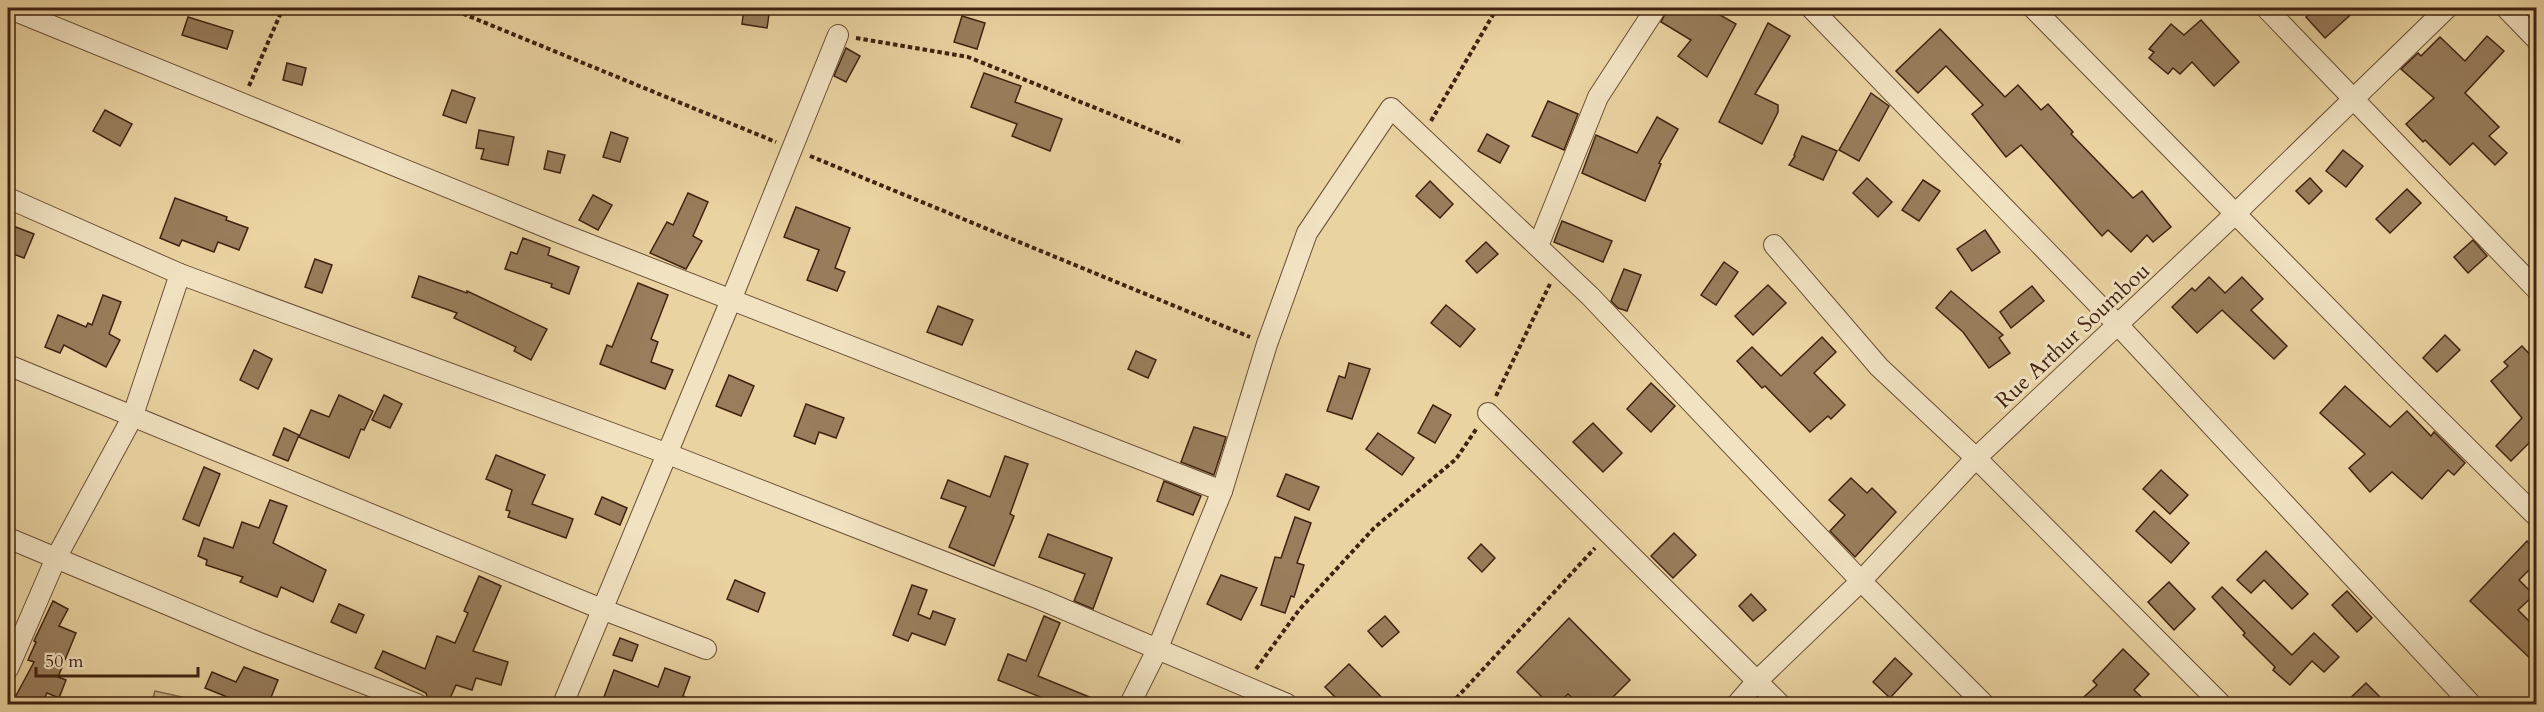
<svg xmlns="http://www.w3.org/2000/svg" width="2544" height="712" viewBox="0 0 2544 712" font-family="Cardo,serif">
	<rect width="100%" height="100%" fill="#e9d3a1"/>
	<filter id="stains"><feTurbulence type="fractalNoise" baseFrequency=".00333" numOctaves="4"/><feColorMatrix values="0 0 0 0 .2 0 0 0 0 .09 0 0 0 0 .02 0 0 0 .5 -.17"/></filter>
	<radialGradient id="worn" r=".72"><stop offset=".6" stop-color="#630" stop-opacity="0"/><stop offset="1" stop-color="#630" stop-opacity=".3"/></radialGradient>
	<!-- green -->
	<polygon fill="#ccb589" stroke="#866c4d" stroke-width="1.5" points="155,691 213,704 151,704"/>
	<!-- building -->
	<g fill="#987e5c" stroke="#402211" stroke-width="1.5">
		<polygon points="744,8 770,8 767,28 742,24"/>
		<polygon points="1668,8 1708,8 1736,24 1707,77 1678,56 1691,40 1661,22"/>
		<polygon points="2316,8 2358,8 2325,38 2306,17"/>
		<polygon points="962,16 985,23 977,49 954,42"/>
		<polygon points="188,17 233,31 227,49 182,35"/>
		<polygon points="2201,20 2239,62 2214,86 2192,62 2180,74 2173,68 2168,74 2149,58 2154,52 2149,49 2171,24 2184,35"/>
		<polygon points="1768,23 1790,36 1755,94 1778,105 1778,112 1762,144 1719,122"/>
		<polygon points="1940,29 2005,97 2018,85 2041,110 2048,104 2073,132 2071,134 2133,198 2142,191 2171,227 2153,242 2147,235 2131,252 2108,230 2102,236 2021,145 2006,157 1972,114 1983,105 1946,66 1918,93 1896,71"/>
		<polygon points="2487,36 2504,51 2465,93 2499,127 2489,136 2507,153 2495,165 2473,143 2450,165 2425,140 2423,142 2406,124 2434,98 2401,69 2418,53 2421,56 2440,37 2465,61"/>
		<polygon points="846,48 860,56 846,82 834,76"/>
		<polygon points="287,63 306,68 302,85 283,80"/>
		<polygon points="984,73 1021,86 1015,102 1062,119 1050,151 1012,136 1017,124 971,107"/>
		<polygon points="452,90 475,98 466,123 443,115"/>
		<polygon points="1871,93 1889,106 1859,161 1839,150"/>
		<polygon points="1548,101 1578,114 1564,150 1532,136"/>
		<polygon points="105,110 132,124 120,146 93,131"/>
		<polygon points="1657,117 1678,129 1659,163 1661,164 1645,201 1582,173 1596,135 1637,153"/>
		<polygon points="479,130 514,137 508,165 481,159 484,149 476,148"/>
		<polygon points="611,132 628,138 620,162 603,157"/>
		<polygon points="1487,134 1509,146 1500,163 1478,151"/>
		<polygon points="1802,136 1837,151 1823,180 1789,165 1795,156 1794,155"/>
		<polygon points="2343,150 2363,166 2346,187 2326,171"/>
		<polygon points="548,151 565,155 560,173 544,169"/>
		<polygon points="1867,178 1892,202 1878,217 1853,193"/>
		<polygon points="2310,178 2322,191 2309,204 2296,191"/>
		<polygon points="1923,180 1940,191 1919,221 1902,210"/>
		<polygon points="1430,181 1453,204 1440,218 1416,196"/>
		<polygon points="2407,189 2421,203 2390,233 2376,219"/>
		<polygon points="688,193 708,202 693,236 702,241 686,269 650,253 667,222 673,225"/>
		<polygon points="593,195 612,205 598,230 579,220"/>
		<polygon points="175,198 227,217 226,220 248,228 239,250 218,242 214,252 182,240 179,246 160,238"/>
		<polygon points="796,207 850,228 835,268 845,272 837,291 807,280 819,250 784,237"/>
		<polygon points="1562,221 1612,241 1603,262 1554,242"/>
		<polygon points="8,224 34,234 24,258 8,252"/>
		<polygon points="1985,230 2000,252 1972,271 1957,249"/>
		<polygon points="523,238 550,248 548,255 579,267 569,294 551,287 552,284 505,269 511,252 517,254"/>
		<polygon points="2473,240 2487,256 2468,273 2454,257"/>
		<polygon points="1486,242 1498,254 1477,273 1466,261"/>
		<polygon points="315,259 332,265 322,293 305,287"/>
		<polygon points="1724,262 1738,272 1716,305 1701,295"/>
		<polygon points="1624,269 1641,275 1627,311 1618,308 1611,301"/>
		<polygon points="419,276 467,293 467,291 547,329 531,360 514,351 516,347 454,318 457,313 412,297"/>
		<polygon points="2209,277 2225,293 2242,277 2263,299 2251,310 2287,346 2274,359 2222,310 2197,333 2172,307 2192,288 2195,291"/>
		<polygon points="638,283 668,295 651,339 658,342 651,362 673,370 665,389 600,364 607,345 612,347"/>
		<polygon points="1768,285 1786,303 1753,335 1735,316"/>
		<polygon points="2032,286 2044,301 2011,328 2000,312"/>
		<polygon points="1951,291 2003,335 1999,338 2010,353 1989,368 1963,332 1936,308"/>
		<polygon points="103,295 121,302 109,334 120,340 106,367 64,345 60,353 45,347 58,315 86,327 88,323 92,325"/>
		<polygon points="1446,305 1475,329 1460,347 1431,323"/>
		<polygon points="938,306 973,320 962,345 927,332"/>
		<polygon points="2445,335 2460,350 2437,372 2423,358"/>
		<polygon points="1822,337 1836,352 1814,373 1845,405 1831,419 1828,416 1810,432 1765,386 1762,388 1737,361 1752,347 1781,376"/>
		<polygon points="2522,346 2536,361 2536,436 2511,461 2496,446 2522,418 2491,381 2508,366 2504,362"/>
		<polygon points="254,350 272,359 258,389 240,380"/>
		<polygon points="1136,351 1156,360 1148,378 1128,369"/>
		<polygon points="1349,363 1370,369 1352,419 1327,411 1339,376 1345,378"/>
		<polygon points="729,375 754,386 741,416 716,406"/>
		<polygon points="1651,383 1675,406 1651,432 1627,409"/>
		<polygon points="2345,386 2390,427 2407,411 2431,436 2434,432 2465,463 2454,475 2448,470 2422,499 2392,472 2370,492 2349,468 2365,454 2320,413"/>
		<polygon points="339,395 373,411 364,430 361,429 349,458 299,437 311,410 329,417"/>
		<polygon points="384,395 402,404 390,428 372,420"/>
		<polygon points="806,404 844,418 836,438 819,432 815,444 794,436"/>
		<polygon points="1433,405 1451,415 1435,443 1418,433"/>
		<polygon points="1593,423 1622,453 1603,472 1573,442"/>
		<polygon points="1194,427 1226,437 1214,475 1181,462"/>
		<polygon points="284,428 299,435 288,461 273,455"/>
		<polygon points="1378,433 1414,458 1402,475 1366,449"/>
		<polygon points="496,455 545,475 532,504 573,519 566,538 508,517 510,511 506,510 512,490 486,479"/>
		<polygon points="1005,456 1028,464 1010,514 1014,516 994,566 949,547 966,507 941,498 948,480 990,497"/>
		<polygon points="204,467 220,474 199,526 183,519"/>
		<polygon points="2161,470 2188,495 2170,514 2143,489"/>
		<polygon points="1286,474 1319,487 1309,510 1277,496"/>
		<polygon points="1851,478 1867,493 1872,488 1896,512 1855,557 1830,531 1845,515 1829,500"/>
		<polygon points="1164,481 1201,496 1193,515 1157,501"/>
		<polygon points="602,497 627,508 620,525 595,514"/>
		<polygon points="270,500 287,506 273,543 326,570 313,602 281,587 277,597 240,582 243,577 206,565 207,560 198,556 204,538 233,548 242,522 259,528"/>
		<polygon points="2154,511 2189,543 2171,563 2136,531"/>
		<polygon points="1295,517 1311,523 1297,563 1304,565 1294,597 1291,596 1285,613 1261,605 1275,557 1281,558"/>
		<polygon points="1674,533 1696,555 1673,578 1651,556"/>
		<polygon points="1048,534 1112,558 1093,609 1074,601 1085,574 1039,557"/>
		<polygon points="2527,541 2536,550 2536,563 2519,580 2534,595 2518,610 2536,628 2536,664 2470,601"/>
		<polygon points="1481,544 1495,558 1482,572 1468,558"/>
		<polygon points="2266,551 2308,594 2292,609 2264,580 2251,593 2237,580"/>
		<polygon points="1221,575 1257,588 1241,620 1207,604"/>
		<polygon points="479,576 501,586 473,651 508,662 501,685 476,678 472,690 456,685 447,705 429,705 426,693 375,668 383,651 425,669 437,636 455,643 468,613 464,611"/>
		<polygon points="735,580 765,593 758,612 727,599"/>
		<polygon points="2169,582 2195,609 2174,630 2148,602"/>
		<polygon points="912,585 927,590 918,614 930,619 933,611 955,619 945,645 912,633 908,641 893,635"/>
		<polygon points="2222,587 2292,655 2314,633 2339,657 2324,672 2312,661 2290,685 2273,670 2275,667 2243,635 2245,633 2212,597"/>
		<polygon points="2347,591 2372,618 2357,632 2332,605"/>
		<polygon points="1751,594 1766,610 1753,621 1739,606"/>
		<polygon points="53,601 68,609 59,626 76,633 58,677 66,680 59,698 47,693 41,705 11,705 34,662 28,660 36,642 34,641"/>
		<polygon points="339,604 364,615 356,633 331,622"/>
		<polygon points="1044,616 1060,623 1038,676 1109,705 1060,705 998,680 1008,654 1026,661"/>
		<polygon points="1385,616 1399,632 1382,647 1368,631"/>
		<polygon points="1569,618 1630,680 1605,705 1579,705 1568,694 1557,705 1550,705 1517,672"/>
		<polygon points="620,638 638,645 632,661 613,655"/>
		<polygon points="2123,649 2149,674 2134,690 2150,705 2075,705 2097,685 2093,681"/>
		<polygon points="1895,658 1912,674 1890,698 1873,682"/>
		<polygon points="1349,664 1389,705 1343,705 1325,687"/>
		<polygon points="244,667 278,680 268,705 247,705 205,688 212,672 236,682"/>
		<polygon points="665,668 690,677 683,696 701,705 601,705 614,670 658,687"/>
		<polygon points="2366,683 2388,705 2343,705"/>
	</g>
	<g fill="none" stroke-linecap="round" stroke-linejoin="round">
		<defs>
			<g id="minor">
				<polyline points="8,8 560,233 1222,491"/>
				<polyline points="1811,8 2118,325 2471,704"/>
				<polyline points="2033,8 2392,373 2536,516"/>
				<polyline points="2266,8 2536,289"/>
				<polyline points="2506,8 2536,39"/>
				<polyline points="8,198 180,274 668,454 1042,600 1287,704"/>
				<polyline points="1774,245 1879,367 1976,458 2221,704"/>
				<polyline points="1538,246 1598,97 1656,8"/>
				<polyline points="8,365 604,610 706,649"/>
				<polyline points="1488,413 1780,704"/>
				<polyline points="8,538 257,642 417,704"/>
				<polyline points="8,669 56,558 132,418 180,274"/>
				<polyline points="563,704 731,300 838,35"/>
				<polyline points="1130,704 1157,650 1222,491 1267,344 1307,233 1391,108 1590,296 1861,581 1984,704"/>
				<polyline points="1737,704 1757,681 1861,581 1976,458 2235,214 2447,8"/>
			</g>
		</defs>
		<!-- minor casing -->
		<use href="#minor" stroke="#6a4e35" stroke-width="22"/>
		<!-- path -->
		<g stroke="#402211" stroke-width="4" stroke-dasharray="4.5 3" stroke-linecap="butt">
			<polyline points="449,8 776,142"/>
			<polyline points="856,38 968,57 1183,143"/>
			<polyline points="249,86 283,8"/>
			<polyline points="1431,121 1497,8"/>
			<polyline points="810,156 1250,337"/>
			<polyline points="1496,396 1550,284"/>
			<polyline points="1256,669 1299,610 1374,528 1456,459 1477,428"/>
			<polyline points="1451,704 1595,548"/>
		</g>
		<!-- minor -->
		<use href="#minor" stroke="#f1e2c2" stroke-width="20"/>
	</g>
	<g text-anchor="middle" stroke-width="6" stroke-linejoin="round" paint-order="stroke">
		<!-- street labels -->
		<g font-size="22" fill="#402211" stroke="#f1e2c2">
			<text transform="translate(2072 335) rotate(-43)" y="8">Rue Arthur Soumbou</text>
		</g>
	</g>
	<!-- margin -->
	<rect width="2544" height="712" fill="none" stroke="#e9d3a1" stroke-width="30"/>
	<rect x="9" y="9" width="2526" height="694" fill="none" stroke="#402211" stroke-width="3"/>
	<rect x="15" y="15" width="2514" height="682" fill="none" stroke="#402211" stroke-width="1.5"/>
	<!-- scale -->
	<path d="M36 667v9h162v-9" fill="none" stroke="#402211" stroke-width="3"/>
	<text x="45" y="667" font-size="18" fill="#402211" stroke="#f1e2c2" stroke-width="4.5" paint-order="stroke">50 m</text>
	<rect width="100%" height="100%" filter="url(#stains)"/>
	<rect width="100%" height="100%" fill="url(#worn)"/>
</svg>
